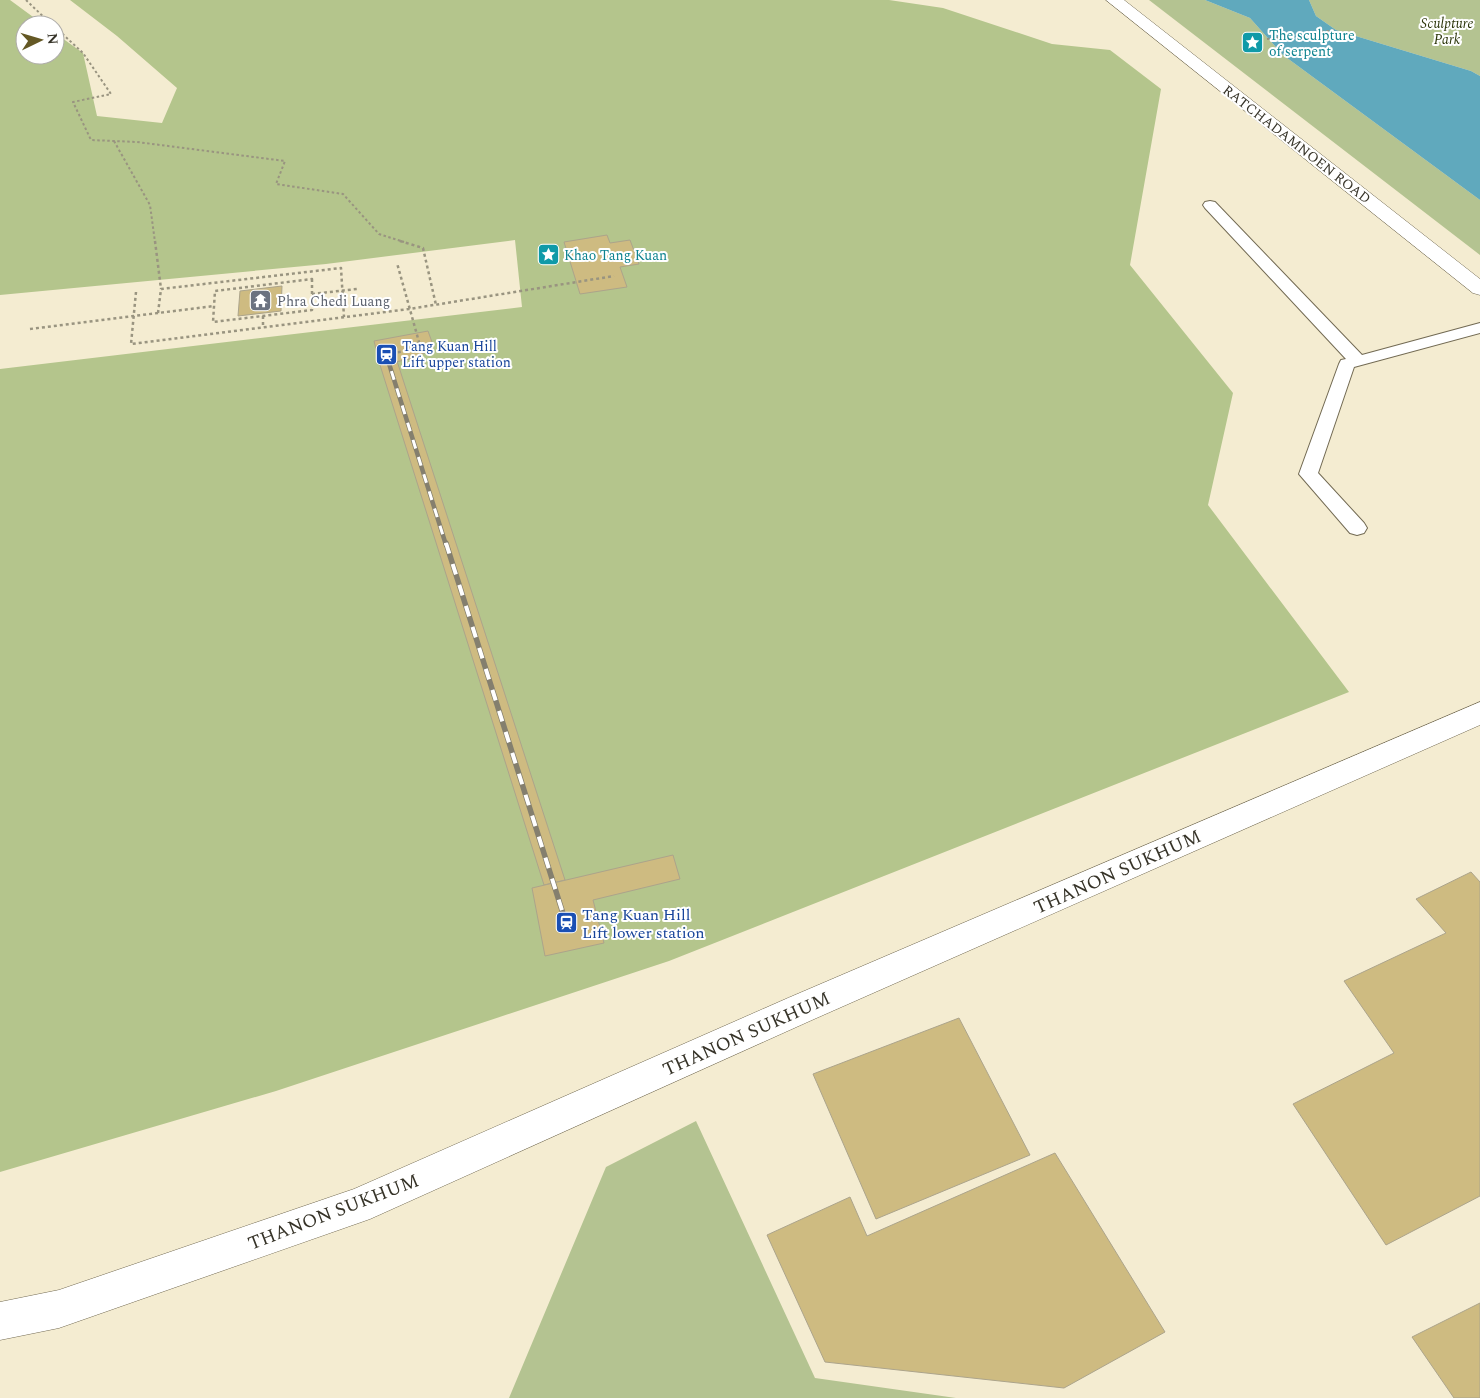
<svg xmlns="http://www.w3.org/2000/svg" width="1480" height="1398" viewBox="0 0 1480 1398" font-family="Spectral,serif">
	<rect width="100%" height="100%" fill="#f4ecd1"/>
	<!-- green -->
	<g fill="#b4c391">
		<polygon points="1149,0 1205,0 1250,18 1283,55 1480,200 1480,255"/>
		<polygon points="1309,0 1480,0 1480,76 1471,71 1336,30 1316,16"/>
		<polygon points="696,1121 815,1378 956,1398 509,1398 606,1167"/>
	</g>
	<!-- forest -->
	<polygon fill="#b4c58c" points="0,0 10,0 44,25 25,25 25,55 55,55 55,33 83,53 97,116 162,123 177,88 117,36 70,0 889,0 943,8 1052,44 1110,50 1161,89 1130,265 1233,393 1208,505 1349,692 669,961 276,1091 0,1172 0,369 522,307 515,240 326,264 0,295"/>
	<!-- water -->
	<polygon fill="#60a9bd" points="1205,0 1309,0 1316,16 1336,30 1471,71 1480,76 1480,200 1283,55 1250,18"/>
	<!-- building -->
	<g fill="#cebb81" stroke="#aca48b">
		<polygon points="607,235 610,243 630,240 639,264 620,267 627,287 580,294 564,242"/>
		<polygon points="282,286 281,311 238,316 240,291"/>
		<polygon points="428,331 432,342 431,347 425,353 410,359 380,365 374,341"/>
		<polygon points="397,361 565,880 544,885 380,365"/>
		<polygon points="673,855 680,879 593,900 604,943 545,956 532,888"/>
		<polygon points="1471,872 1480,882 1480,1196 1386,1245 1293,1104 1394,1053 1344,981 1446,933 1416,899"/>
		<polygon points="959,1018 1030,1155 876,1219 813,1074"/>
		<polygon points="1055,1153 1165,1332 1064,1388 825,1362 767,1235 850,1197 867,1236"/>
		<polygon points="1480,1303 1480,1398 1454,1398 1412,1337"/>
	</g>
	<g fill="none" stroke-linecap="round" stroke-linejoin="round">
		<defs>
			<polygon id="service" points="1210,201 1215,202 1362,355 1480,323 1480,333 1354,367 1318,473 1364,523 1367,528 1364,533 1357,535 1350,533 1299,474 1339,364 1341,360 1346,359 1205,208 1203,205 1205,202"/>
			<polygon id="tertiary" points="1106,0 1124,0 1480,279 1480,295 1473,293"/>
			<polygon id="secondary" points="1480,702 1480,725 812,1020 370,1219 59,1328 0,1340 0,1302 59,1290 354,1189 788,998"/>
		</defs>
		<!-- service casing -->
		<use href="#service" stroke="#726a53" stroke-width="2"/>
		<!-- tertiary casing -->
		<use href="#tertiary" stroke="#726a53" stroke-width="1"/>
		<!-- secondary casing -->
		<use href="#secondary" stroke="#726a53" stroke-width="1"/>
		<!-- path-far1 -->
		<g stroke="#999480" stroke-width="2" stroke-dasharray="2.5 2.5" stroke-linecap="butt">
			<polyline points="26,0 52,25"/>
			<polyline points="55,27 83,53 111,94 73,102 91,140 137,142 285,161 276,184 343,194 379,234 404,242"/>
			<polyline points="1267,39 1336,30"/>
			<polyline points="114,141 150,205 155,242"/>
		</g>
		<!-- path -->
		<g stroke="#999480" stroke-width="2.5" stroke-dasharray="3 3" stroke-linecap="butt">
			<polyline points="155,241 161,289"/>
			<polyline points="400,241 423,248 436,305"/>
			<polygon points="312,279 312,310 213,322 215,291"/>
			<polyline points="136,292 131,344 409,309 614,276"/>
			<polyline points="312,294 357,289"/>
			<polyline points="158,313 161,289 341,268 344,317"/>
			<polyline points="263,316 263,328"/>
			<polyline points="30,329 214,306"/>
			<polyline points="386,354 413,350 419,342 397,263"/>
		</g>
		<!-- service -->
		<use href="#service" fill="#fff" fill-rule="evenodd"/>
		<!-- tertiary -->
		<use href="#tertiary" fill="#fff" fill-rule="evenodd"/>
		<!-- secondary -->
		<use href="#secondary" fill="#fff" fill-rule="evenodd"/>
		<defs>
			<polyline id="rail-far1" points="386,354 446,545"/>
			<polyline id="rail" points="446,543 566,923"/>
		</defs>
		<!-- rail-far1 casing -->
		<use href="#rail-far1" stroke="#847f6e" stroke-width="4.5"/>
		<!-- rail casing -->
		<use href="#rail" stroke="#847f6e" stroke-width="5.5"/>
		<!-- rail-far1 -->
		<use href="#rail-far1" stroke="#fff" stroke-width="3" stroke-dasharray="9" stroke-linecap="butt"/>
		<!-- rail -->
		<use href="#rail" stroke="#fff" stroke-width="4" stroke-dasharray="11" stroke-linecap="butt"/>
	</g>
	<!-- icons -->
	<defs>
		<symbol id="sight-square" viewBox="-11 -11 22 22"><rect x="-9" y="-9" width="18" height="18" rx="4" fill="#0f9aa8" stroke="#fff"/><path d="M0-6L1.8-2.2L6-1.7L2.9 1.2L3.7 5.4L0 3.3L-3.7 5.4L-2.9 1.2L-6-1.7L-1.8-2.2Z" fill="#fff"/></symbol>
		<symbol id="temple-square" viewBox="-11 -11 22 22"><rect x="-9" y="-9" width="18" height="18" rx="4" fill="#6b7280" stroke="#fff"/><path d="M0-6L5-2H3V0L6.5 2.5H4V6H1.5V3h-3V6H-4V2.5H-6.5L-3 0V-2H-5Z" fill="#fff"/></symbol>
		<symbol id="station-square" viewBox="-11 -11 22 22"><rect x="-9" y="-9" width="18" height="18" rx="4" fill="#1a4fb4" stroke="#fff"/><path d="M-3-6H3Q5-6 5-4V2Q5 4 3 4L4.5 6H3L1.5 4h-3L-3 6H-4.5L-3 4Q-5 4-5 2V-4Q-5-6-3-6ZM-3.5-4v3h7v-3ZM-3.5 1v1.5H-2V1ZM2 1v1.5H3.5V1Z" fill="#fff"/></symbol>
	</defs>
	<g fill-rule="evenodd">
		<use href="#sight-square" x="1240" y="30" width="25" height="25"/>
		<use href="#sight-square" x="536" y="242" width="25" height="25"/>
		<use href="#temple-square" x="248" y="288" width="25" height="25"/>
		<use href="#station-square" x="374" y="342" width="25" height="25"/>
		<use href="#station-square" x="554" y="910" width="25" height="25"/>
	</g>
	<g text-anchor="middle" stroke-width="4" stroke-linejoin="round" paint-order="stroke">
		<!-- far-park labels -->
		<g font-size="14" font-style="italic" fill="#2b3509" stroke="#fff">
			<text x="1447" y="28">Sculpture<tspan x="1447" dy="16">Park</tspan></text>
		</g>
		<!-- far-culture labels -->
		<g font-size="14" fill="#0d838f" stroke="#fff" text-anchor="start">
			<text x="1269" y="40">The sculpture<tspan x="1269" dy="16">of serpent</tspan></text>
			<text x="564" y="260">Khao Tang Kuan</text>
		</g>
		<!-- far-street labels -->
		<g font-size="14" fill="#363328" stroke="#fff">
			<text transform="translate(1297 144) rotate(38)" y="5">RATCHADAMNOEN ROAD</text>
		</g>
		<!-- far-worship labels -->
		<g font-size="14" fill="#5b616d" stroke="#fff" text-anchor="start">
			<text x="277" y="306">Phra Chedi Luang</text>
		</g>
		<!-- far-transit labels -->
		<g font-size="14" fill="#164399" stroke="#fff" text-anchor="start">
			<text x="402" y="351">Tang Kuan Hill<tspan x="402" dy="16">Lift upper station</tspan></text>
		</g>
		<!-- transit labels -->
		<g font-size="16" fill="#164399" stroke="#fff" text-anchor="start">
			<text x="582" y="920">Tang Kuan Hill<tspan x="582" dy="18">Lift lower station</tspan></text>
		</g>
		<!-- near-street labels -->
		<g font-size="19" fill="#363328" stroke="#fff">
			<text transform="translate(1117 871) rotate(-24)" y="7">THANON SUKHUM</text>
			<text transform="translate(746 1033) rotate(-24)" y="7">THANON SUKHUM</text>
			<text transform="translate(333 1211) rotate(-21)" y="7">THANON SUKHUM</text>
		</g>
	</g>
	<!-- north arrow -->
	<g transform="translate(40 40) rotate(85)"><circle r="24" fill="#ffffff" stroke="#afada9"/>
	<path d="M0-4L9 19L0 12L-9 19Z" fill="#645824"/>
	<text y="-8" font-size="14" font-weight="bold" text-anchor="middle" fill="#363328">N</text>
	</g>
</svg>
